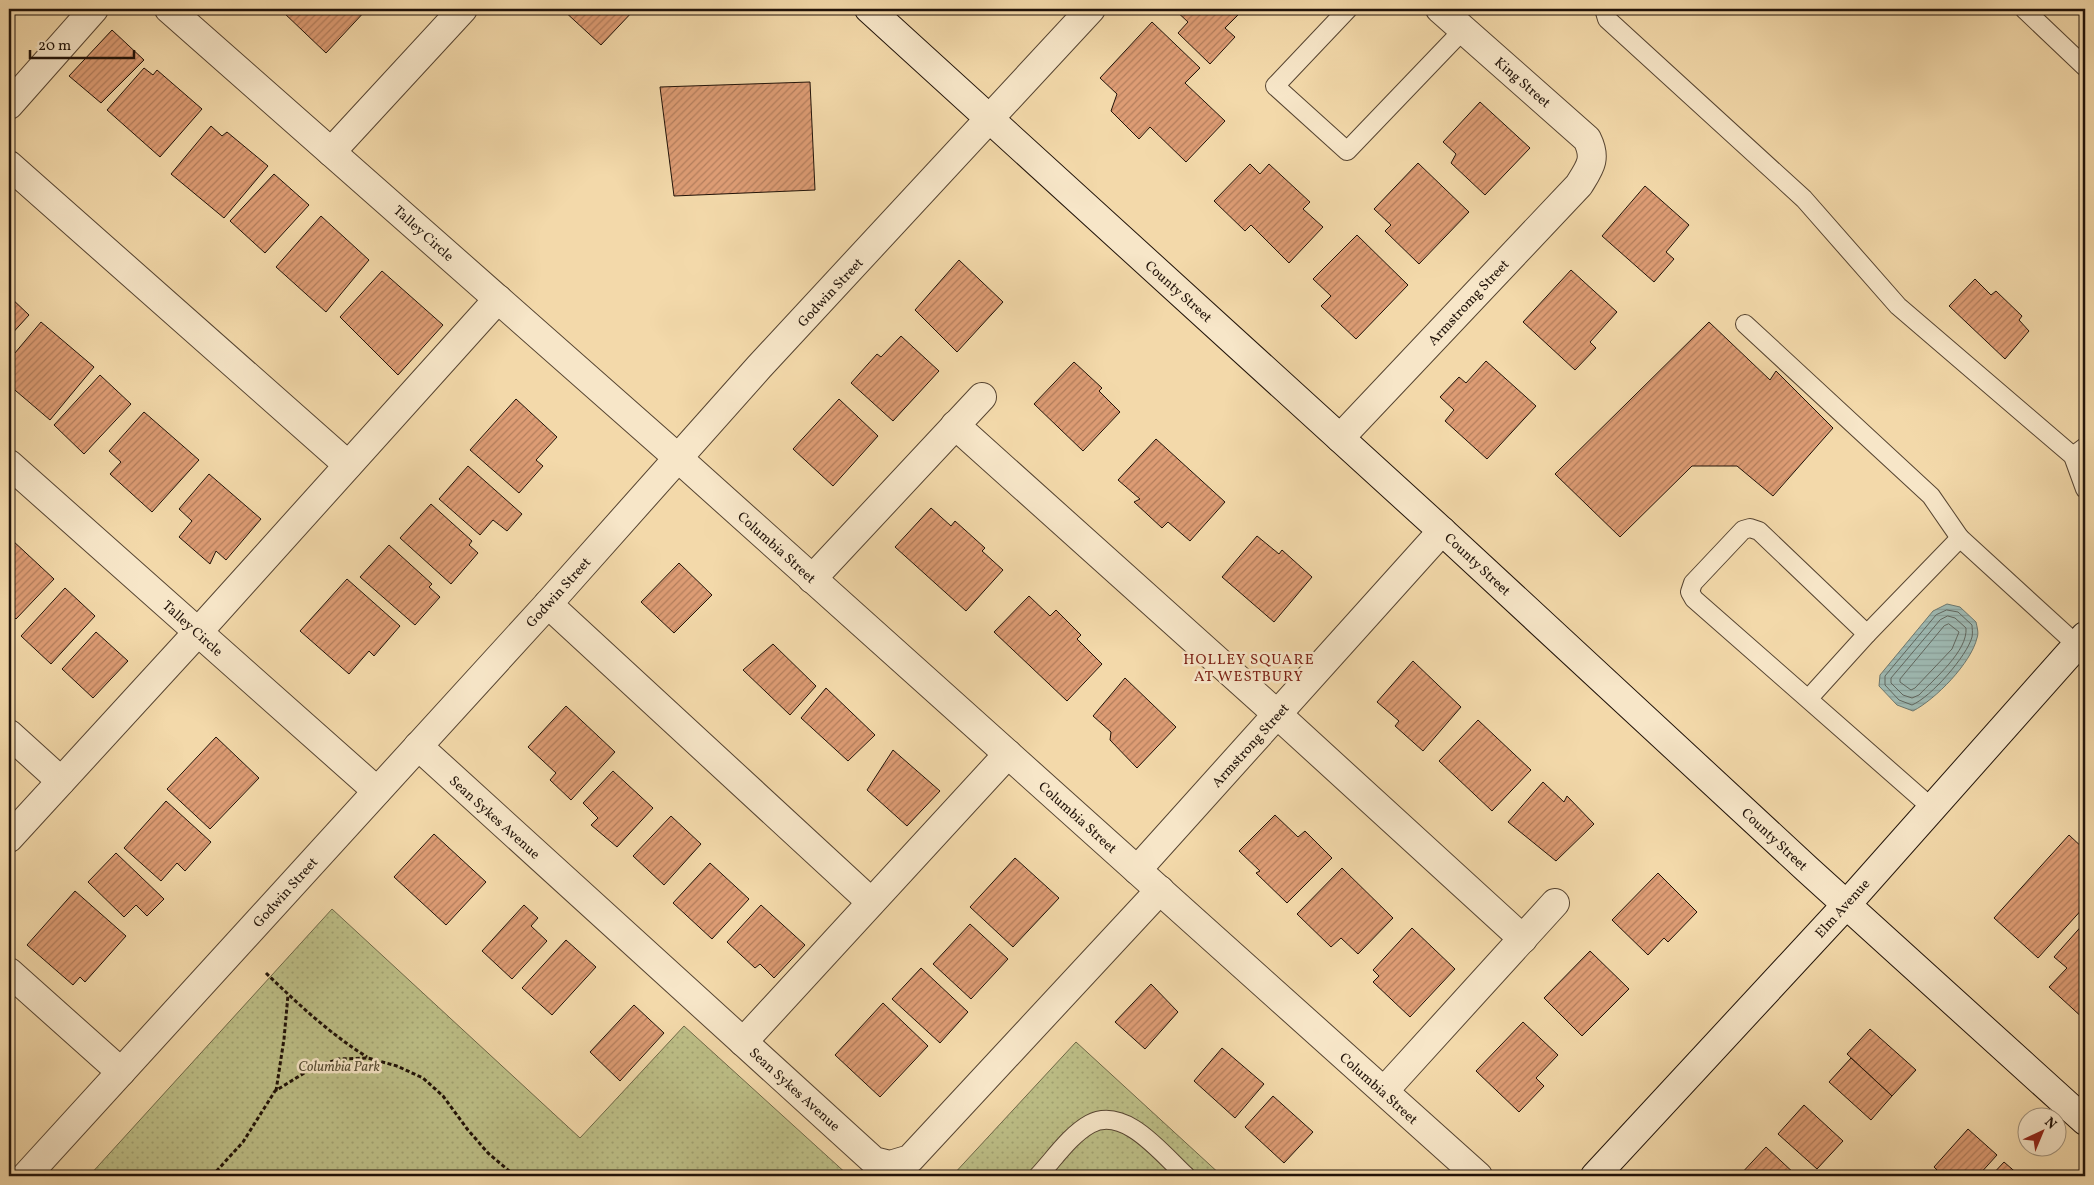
<svg xmlns="http://www.w3.org/2000/svg" width="2094" height="1185" viewBox="0 0 2094 1185" font-family="Vollkorn,serif">
	<defs>
		<pattern id="green-dots" width="8" height="8" patternUnits="userSpaceOnUse" patternTransform="scale(1.25)"><rect width="8" height="8" fill="#bdbf87"/><path d="M2 2h.1M6 6h.1" fill="none" stroke="#a2a373" stroke-width="1.8" stroke-linecap="round"/></pattern>
		<pattern id="water-rules" width="6" height="5" patternUnits="userSpaceOnUse" patternTransform="scale(1.25)"><rect width="6" height="5" fill="#9eb9b2"/><path d="M0 2.5h6" fill="none" stroke="#889e98"/></pattern>
		<pattern id="building-hatch" width="6" height="6" patternUnits="userSpaceOnUse" patternTransform="scale(1.25)"><rect width="6" height="6" fill="#dd9c74"/><path d="M-1 1l2-2M0 6l6-6M5 7l2-2" fill="none" stroke="#b37e5d"/></pattern>
	</defs>
	<rect width="100%" height="100%" fill="#f3d9aa"/>
	<filter id="stains"><feTurbulence type="fractalNoise" baseFrequency=".004" numOctaves="4"/><feColorMatrix values="0 0 0 0 .2 0 0 0 0 .09 0 0 0 0 .02 0 0 0 .5 -.17"/></filter>
	<radialGradient id="worn" r=".72"><stop offset=".6" stop-color="#630" stop-opacity="0"/><stop offset="1" stop-color="#630" stop-opacity=".3"/></radialGradient>
	<!-- green -->
	<g fill="url(#green-dots)" stroke="#6f6948">
		<polygon points="332,909 580,1138 684,1026 849,1176 89,1176"/>
		<polygon points="1076,1042 1222,1176 952,1176"/>
	</g>
	<!-- water -->
	<path fill="url(#water-rules)" stroke="#6c776e" d="M1947 604 1960 607 1976 622C1977 627 1979 633 1977 638 1971 663 1936 699 1913 711L1897 705 1879 686 1880 675 1933 611Z"/>
	<g fill="none" stroke-linecap="round" stroke-linejoin="round">
		<!-- shore -->
		<g stroke="#60665e" stroke-width="1">
			<path d="M1947 610 1958 612 1972 625C1972 628 1973 633 1972 637 1967 656 1931 697 1912 705L1899 700 1885 685V676L1936 615Z"/>
			<path d="M1948 616 1955 618 1966 628C1968 651 1934 679 1919 695L1912 698 1903 695 1891 683V678L1940 620Z"/>
			<polygon points="1949,624 1959,632 1952,649 1915,688 1911,690 1900,682 1900,679 1944,626"/>
		</g>
	</g>
	<!-- building -->
	<g fill="url(#building-hatch)" stroke="#211309">
		<polygon points="287,9 367,9 326,53 283,12"/>
		<polygon points="562,9 635,9 601,45"/>
		<polygon points="1174,9 1244,9 1225,28 1235,37 1210,64 1178,33 1188,22"/>
		<polygon points="1152,22 1200,68 1185,83 1225,121 1186,162 1150,127 1139,139 1111,111 1117,94 1100,78"/>
		<polygon points="112,30 144,60 101,103 69,76"/>
		<polygon points="144,68 153,75 157,70 202,109 160,157 107,110"/>
		<polygon points="810,82 815,190 674,196 660,87"/>
		<polygon points="1480,102 1530,148 1485,195 1451,163 1456,154 1443,142"/>
		<polygon points="211,126 222,136 227,132 268,166 224,218 171,174"/>
		<polygon points="1418,163 1469,212 1419,264 1385,231 1391,225 1374,209"/>
		<polygon points="1250,164 1260,174 1269,164 1310,202 1303,209 1323,227 1289,263 1251,225 1245,231 1214,201"/>
		<polygon points="274,174 309,205 265,253 230,221"/>
		<polygon points="1645,186 1689,225 1666,252 1674,259 1654,282 1602,236"/>
		<polygon points="321,216 369,260 326,312 276,267"/>
		<polygon points="1357,235 1408,285 1356,339 1321,306 1331,296 1313,279"/>
		<polygon points="959,260 1003,302 957,352 915,310"/>
		<polygon points="1571,270 1617,312 1590,342 1596,348 1575,370 1523,322"/>
		<polygon points="382,271 443,325 398,375 340,317"/>
		<polygon points="1975,279 1991,295 1996,291 2022,316 2019,320 2029,331 2005,359 1949,306"/>
		<polygon points="9,296 29,315 9,337"/>
		<polygon points="41,322 94,367 50,420 9,385 9,376 15,369 9,364 9,360"/>
		<polygon points="1709,322 1770,380 1776,371 1833,428 1773,496 1737,466 1692,466 1620,537 1555,474"/>
		<polygon points="901,336 939,371 893,421 851,383 877,354 881,357"/>
		<polygon points="1486,361 1536,406 1487,459 1445,421 1454,410 1440,397 1459,377 1466,383"/>
		<polygon points="1074,362 1102,388 1099,391 1120,412 1083,451 1034,404"/>
		<polygon points="100,375 131,404 84,454 54,425"/>
		<polygon points="516,399 557,437 536,460 543,466 519,493 470,450"/>
		<polygon points="839,399 878,436 833,486 793,449"/>
		<polygon points="144,412 199,460 152,512 110,474 121,462 109,451"/>
		<polygon points="1156,439 1225,502 1190,541 1168,522 1162,528 1134,502 1140,499 1118,480"/>
		<polygon points="468,466 522,514 507,531 493,520 480,535 439,499"/>
		<polygon points="209,474 261,519 226,560 216,551 210,564 179,537 192,521 179,509"/>
		<polygon points="431,504 472,541 469,545 478,553 451,584 400,538"/>
		<polygon points="931,508 951,526 955,521 985,548 982,551 1003,570 966,611 895,547"/>
		<polygon points="1257,536 1279,554 1282,550 1312,577 1274,622 1222,577"/>
		<polygon points="12,540 54,579 16,619 9,612 9,543"/>
		<polygon points="389,545 432,584 429,587 440,597 415,625 360,577"/>
		<polygon points="679,563 712,595 674,633 641,602"/>
		<polygon points="347,579 400,626 374,656 369,651 349,674 300,631"/>
		<polygon points="65,588 95,616 51,664 21,636"/>
		<polygon points="1029,596 1050,616 1056,610 1081,635 1077,639 1102,664 1067,701 994,632"/>
		<polygon points="96,632 128,661 93,698 62,669"/>
		<polygon points="773,644 816,686 790,715 743,670"/>
		<polygon points="1413,661 1461,707 1423,751 1395,726 1399,721 1377,702"/>
		<polygon points="1125,678 1176,727 1137,768 1110,740 1111,732 1093,716"/>
		<polygon points="826,688 875,735 848,761 801,718"/>
		<polygon points="566,706 615,752 571,800 550,780 556,773 528,747"/>
		<polygon points="1478,720 1531,770 1492,811 1439,761"/>
		<polygon points="216,737 259,778 210,829 167,789"/>
		<polygon points="893,750 940,791 907,826 867,790"/>
		<polygon points="613,771 653,808 617,847 591,825 598,818 583,803"/>
		<polygon points="1543,782 1564,802 1567,796 1594,824 1556,861 1508,822"/>
		<polygon points="166,801 211,842 185,871 177,863 161,881 124,848"/>
		<polygon points="1275,815 1298,837 1305,831 1332,858 1287,903 1256,873 1260,871 1239,851"/>
		<polygon points="671,816 701,844 664,885 633,856"/>
		<polygon points="434,834 486,882 446,925 394,877"/>
		<polygon points="2069,835 2085,850 2085,906 2038,958 1994,918"/>
		<polygon points="116,853 164,899 147,916 136,905 124,917 88,882"/>
		<polygon points="1015,858 1059,898 1013,947 970,907"/>
		<polygon points="710,863 749,899 712,939 673,903"/>
		<polygon points="1342,868 1393,918 1358,954 1341,938 1331,947 1297,914"/>
		<polygon points="1658,873 1697,912 1668,942 1664,938 1648,955 1612,920"/>
		<polygon points="75,891 126,936 85,982 80,977 73,985 27,945"/>
		<polygon points="524,905 538,918 531,926 547,941 512,979 482,951"/>
		<polygon points="761,905 805,945 774,978 760,964 755,968 727,942"/>
		<polygon points="2085,922 2085,1020 2049,987 2067,968 2054,957"/>
		<polygon points="970,924 1008,959 971,999 933,964"/>
		<polygon points="1412,928 1455,969 1410,1017 1373,982 1379,976 1373,970"/>
		<polygon points="566,940 596,967 552,1015 522,988"/>
		<polygon points="1590,951 1629,989 1582,1036 1544,998"/>
		<polygon points="921,968 968,1012 940,1043 892,999"/>
		<polygon points="1151,984 1178,1012 1145,1049 1115,1022"/>
		<polygon points="883,1003 928,1046 880,1097 835,1055"/>
		<polygon points="634,1005 664,1033 620,1081 590,1052"/>
		<polygon points="1523,1022 1558,1055 1536,1078 1544,1086 1519,1112 1476,1071"/>
		<polygon points="1870,1029 1916,1070 1892,1096 1847,1054"/>
		<polygon points="1222,1048 1264,1084 1235,1118 1194,1081"/>
		<polygon points="1851,1058 1892,1096 1871,1120 1829,1082"/>
		<polygon points="1273,1096 1313,1132 1284,1163 1245,1127"/>
		<polygon points="1804,1105 1843,1141 1817,1169 1778,1134"/>
		<polygon points="1968,1129 1997,1155 1978,1176 1943,1176 1934,1167"/>
		<polygon points="1766,1147 1797,1176 1739,1176"/>
		<polygon points="2004,1162 2020,1176 1991,1176"/>
	</g>
	<g fill="none" stroke-linecap="round" stroke-linejoin="round">
		<defs>
			<g id="lane">
				<polyline points="1348,9 1275,86 1347,151 1463,30"/>
				<polyline points="1604,9 1607,19 1804,199 1898,306 2073,456 2085,489"/>
				<polyline points="2024,9 2085,67"/>
				<polyline points="1745,324 1931,496 1960,538"/>
				<polyline points="2073,456 2085,447"/>
				<polyline points="1809,698 1867,634"/>
				<polyline points="1932,808 1694,599 1690,592 1693,583 1743,530 1750,528 1759,531 1867,634 1960,538 2077,645"/>
				<path d="M1038 1176C1054 1159 1070 1135 1090 1124 1125 1105 1163 1155 1186 1176"/>
			</g>
			<g id="street">
				<polyline points="169,9 678,458 1478,1176"/>
				<polyline points="9,105 94,9"/>
				<polyline points="331,152 463,9"/>
				<polyline points="9,165 348,465"/>
				<polyline points="955,425 1278,715 1523,939"/>
				<path d="M1340 438 1579 185C1590 167 1597 159 1587 139L1440 9"/>
				<polyline points="9,464 377,791"/>
				<polyline points="812,579 982,397"/>
				<polyline points="548,604 871,902"/>
				<polyline points="9,734 61,781"/>
				<polyline points="418,746 874,1161 890,1165 910,1159 1160,890"/>
				<polyline points="9,838 198,632 498,299"/>
				<polyline points="1137,870 1442,531"/>
				<polyline points="9,972 121,1072"/>
				<polyline points="743,1042 1008,754"/>
				<polyline points="1384,1091 1555,903"/>
				<polyline points="26,1176 548,604 759,367 1091,9"/>
			</g>
			<g id="secondary">
				<polyline points="869,9 1442,531 1807,869 2085,1121"/>
				<polyline points="1595,1176 1847,904 2085,636"/>
			</g>
		</defs>
		<!-- lane casing -->
		<use href="#lane" stroke="#564431" stroke-width="20"/>
		<!-- street casing -->
		<use href="#street" stroke="#564431" stroke-width="30"/>
		<!-- secondary casing -->
		<use href="#secondary" stroke="#211309" stroke-width="30"/>
		<!-- path -->
		<g stroke="#211309" stroke-width="3" stroke-dasharray="4 2.5" stroke-linecap="butt">
			<path d="M266 973C298 1004 329 1033 367 1057"/>
			<polyline points="276,1091 284,1039 288,995"/>
			<polyline points="212,1176 243,1142 275,1091 314,1067 339,1059 368,1058 397,1066 423,1078 443,1096 468,1130 488,1153 515,1176"/>
		</g>
		<!-- lane -->
		<use href="#lane" stroke="#f7e6c8" stroke-width="18"/>
		<!-- street -->
		<use href="#street" stroke="#f7e6c8" stroke-width="28"/>
		<!-- secondary -->
		<use href="#secondary" stroke="#f7e6c8" stroke-width="28"/>
	</g>
	<g text-anchor="middle" stroke-width="5" stroke-linejoin="round" paint-order="stroke">
		<!-- street labels -->
		<g font-size="14" fill="#211309" stroke="#f7e6c8">
			<text transform="translate(1523 82) rotate(41)" y="5">King Street</text>
			<text transform="translate(424 233) rotate(42)" y="5">Talley Circle</text>
			<text transform="translate(1179 291) rotate(42)" y="5">County Street</text>
			<text transform="translate(830 292) rotate(-47)" y="5">Godwin Street</text>
			<text transform="translate(1468 302) rotate(-47)" y="5">Armstromg Street</text>
			<text transform="translate(777 547) rotate(42)" y="5">Columbia Street</text>
			<text transform="translate(1478 564) rotate(43)" y="5">County Street</text>
			<text transform="translate(558 592) rotate(-48)" y="5">Godwin Street</text>
			<text transform="translate(193 628) rotate(42)" y="5">Talley Circle</text>
			<text transform="translate(1250 745) rotate(-48)" y="5">Armstrong Street</text>
			<text transform="translate(495 817) rotate(42)" y="5">Sean Sykes Avenue</text>
			<text transform="translate(1078 817) rotate(42)" y="5">Columbia Street</text>
			<text transform="translate(1775 839) rotate(43)" y="5">County Street</text>
			<text transform="translate(285 892) rotate(-48)" y="5">Godwin Street</text>
			<text transform="translate(1842 908) rotate(-48)" y="5">Elm Avenue</text>
			<text transform="translate(1379 1088) rotate(42)" y="5">Columbia Street</text>
			<text transform="translate(795 1089) rotate(42)" y="5">Sean Sykes Avenue</text>
		</g>
		<!-- park labels -->
		<g font-size="14" font-style="italic" fill="#584f35" stroke="#f7e6c8">
			<text x="339" y="1071">Columbia Park</text>
		</g>
		<!-- neighbourhood labels -->
		<g font-size="15" letter-spacing="1" fill="#7a1f14" stroke="#f7e6c8">
			<text x="1249" y="664">HOLLEY SQUARE<tspan x="1249" dy="17">AT WESTBURY</tspan></text>
		</g>
	</g>
	<!-- margin -->
	<rect width="2094" height="1185" fill="none" stroke="#f3d9aa" stroke-width="30"/>
	<rect x="10" y="10" width="2074" height="1165" fill="none" stroke="#211309" stroke-width="2.5"/>
	<rect x="15" y="15" width="2064" height="1155" fill="none" stroke="#211309"/>
	<!-- north arrow -->
	<g transform="translate(2042 1132) rotate(44)"><circle r="24" fill="#f7e6c8" stroke="#a1927c"/>
	<path d="M0-4L9 19L0 12L-9 19Z" fill="#8f2418"/>
	<text y="-8" font-size="14" font-weight="bold" text-anchor="middle" fill="#211309">N</text>
	</g>
	<!-- scale -->
	<path d="M30 50v8h104v-8" fill="none" stroke="#211309" stroke-width="2.5"/>
	<text x="38" y="50" font-size="15" fill="#211309" stroke="#f7e6c8" stroke-width="4" paint-order="stroke">20 m</text>
	<rect width="100%" height="100%" filter="url(#stains)"/>
	<rect width="100%" height="100%" fill="url(#worn)"/>
</svg>
